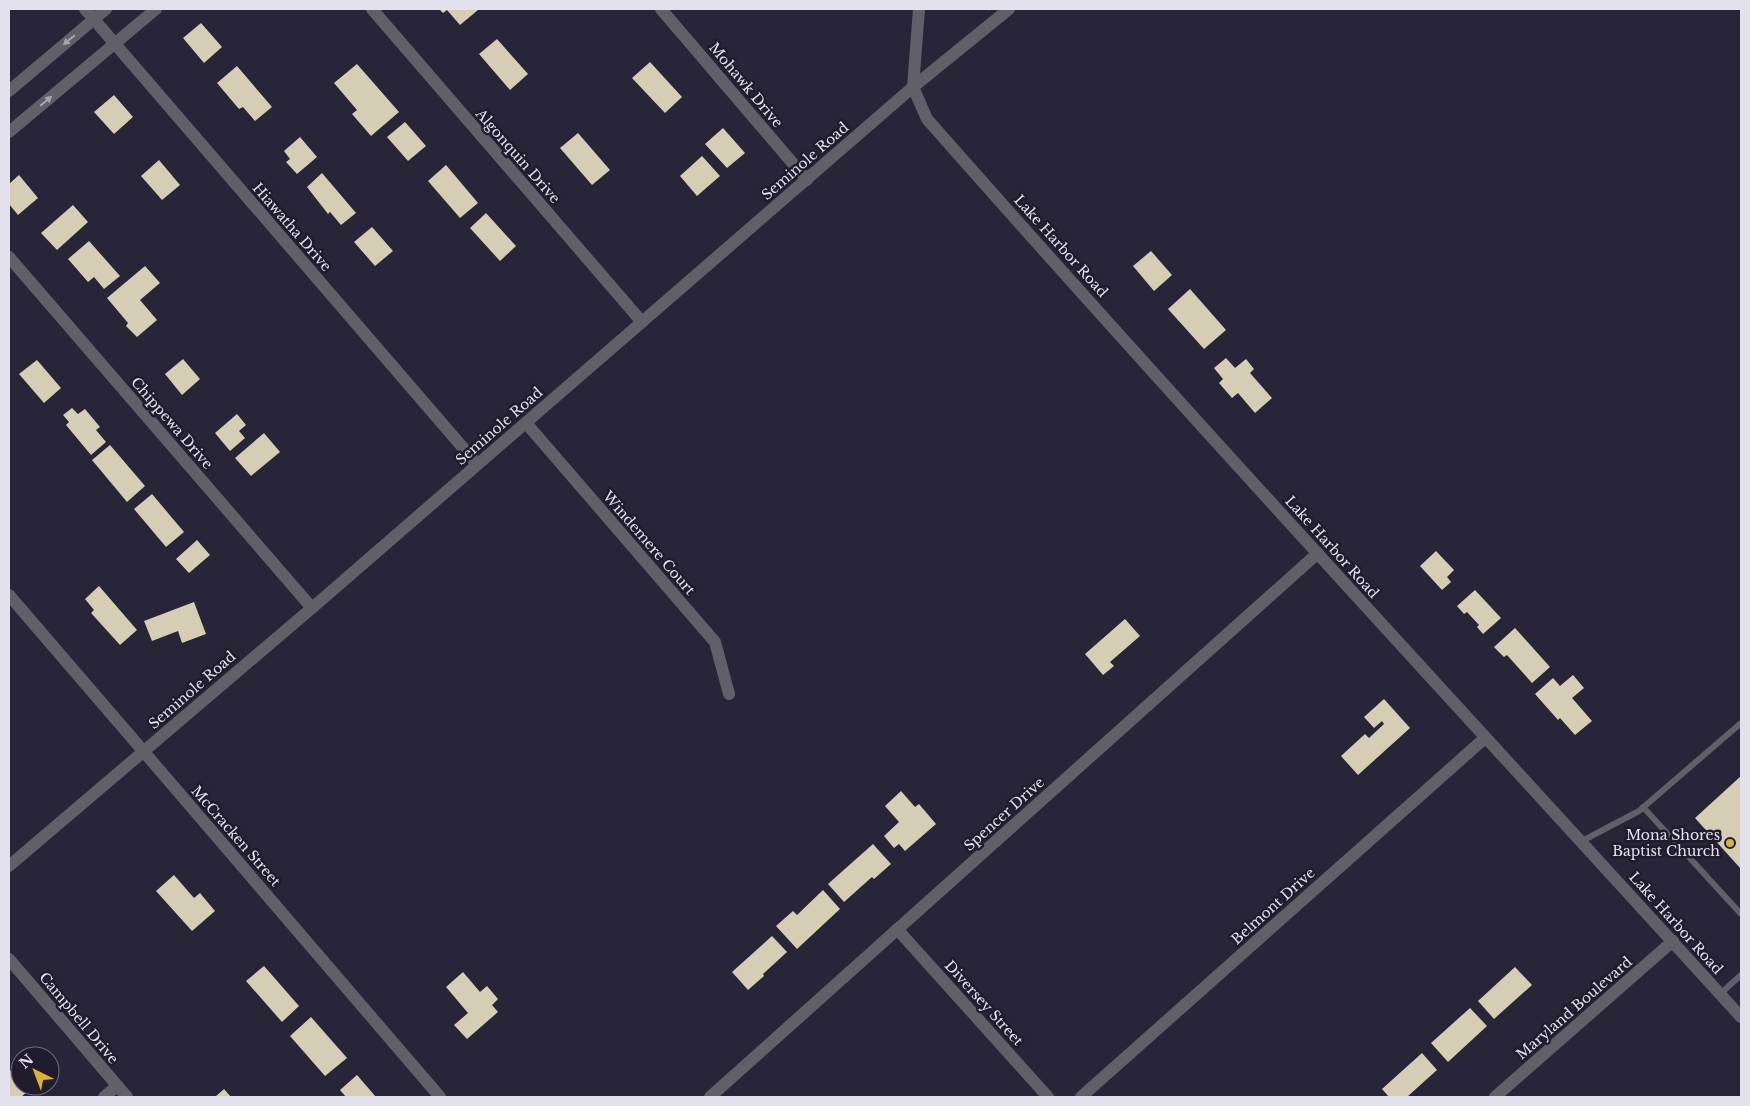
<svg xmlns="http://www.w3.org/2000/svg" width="1750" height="1106" viewBox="0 0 1750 1106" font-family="'Libre Baskerville',serif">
	<rect width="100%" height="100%" fill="#292538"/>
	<!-- building -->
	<g fill="#d6cdb5">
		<polygon points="439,9 477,9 478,10 460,25 447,10 443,13"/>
		<polygon points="201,23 222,47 204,63 183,38"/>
		<polygon points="497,39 528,74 510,90 479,54"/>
		<polygon points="650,62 682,97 665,113 632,78"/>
		<polygon points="357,64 399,112 371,136 352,114 357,110 334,83"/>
		<polygon points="237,66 272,107 255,121 243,107 239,109 217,83"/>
		<polygon points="114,95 133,117 114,134 94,112"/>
		<polygon points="405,122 426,146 408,161 387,137"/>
		<polygon points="723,128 745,153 727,168 705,144"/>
		<polygon points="578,133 610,170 592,185 560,148"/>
		<polygon points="300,137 317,157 297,174 286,162 290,159 284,151"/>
		<polygon points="702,156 720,176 697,196 680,176"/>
		<polygon points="159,160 180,185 162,200 141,176"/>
		<polygon points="446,165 478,203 460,218 428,181"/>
		<polygon points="322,173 356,213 341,225 330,212 328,214 307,187"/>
		<polygon points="19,175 38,198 18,215 9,204 9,184"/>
		<polygon points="73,205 88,222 57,250 41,233"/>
		<polygon points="486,213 516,246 500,261 470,228"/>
		<polygon points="372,227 393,251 375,266 354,242"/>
		<polygon points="89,241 120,276 104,289 94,277 88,282 68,259"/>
		<polygon points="1151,251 1172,275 1154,291 1133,266"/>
		<polygon points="145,266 160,283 140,300 157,320 137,337 126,326 128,323 107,298"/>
		<polygon points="1190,289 1226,330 1204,349 1168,309"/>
		<polygon points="1226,358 1235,368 1246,359 1254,369 1250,373 1272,398 1255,413 1238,393 1232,398 1219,383 1223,379 1214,368"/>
		<polygon points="183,359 200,379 182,395 165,374"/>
		<polygon points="37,360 61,388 44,403 19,374"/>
		<polygon points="72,408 78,414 85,409 100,427 96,430 106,442 91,455 66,425 69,422 63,415"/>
		<polygon points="237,414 246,425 239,431 245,438 230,451 215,433"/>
		<polygon points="264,433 280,452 251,476 235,458"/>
		<polygon points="110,445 145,486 127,502 92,460"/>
		<polygon points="152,494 184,532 166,547 134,509"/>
		<polygon points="197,540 210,555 189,573 176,559"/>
		<polygon points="1436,551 1454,570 1447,577 1451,582 1442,590 1420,566"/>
		<polygon points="99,586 137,630 120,645 91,613 94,610 85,599"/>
		<polygon points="1475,590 1501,618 1483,634 1477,627 1479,625 1467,612 1464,614 1457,606"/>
		<polygon points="194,602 206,634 182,643 178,631 152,641 144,621"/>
		<polygon points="1125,619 1140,636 1110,662 1114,666 1103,675 1085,654"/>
		<polygon points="1515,628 1550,667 1532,683 1507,655 1504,657 1494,647"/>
		<polygon points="1573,675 1584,688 1572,698 1592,721 1575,735 1560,718 1558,720 1535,694 1553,678 1560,686"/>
		<polygon points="1384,699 1410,728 1358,775 1341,756 1365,734 1369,738 1384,724 1382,721 1374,728 1364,717"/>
		<polygon points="1741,776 1741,869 1695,818"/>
		<polygon points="901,791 915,807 919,804 936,824 905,851 899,844 894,848 884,836 899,822 885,806"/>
		<polygon points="873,844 891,864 874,879 872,877 844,902 828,884"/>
		<polygon points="174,875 194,898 200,893 215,911 192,931 156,891"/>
		<polygon points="823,890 840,909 797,949 776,926 793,911 797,915"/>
		<polygon points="772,936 787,952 763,974 764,976 748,990 732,972"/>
		<polygon points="264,966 299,1006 282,1022 246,981"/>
		<polygon points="1515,967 1532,985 1494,1019 1478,1001"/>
		<polygon points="463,972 480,992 487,986 498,999 492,1005 498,1012 467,1039 454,1025 468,1013 446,987"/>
		<polygon points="1470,1008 1487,1026 1448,1062 1431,1043"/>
		<polygon points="311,1017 347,1058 325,1076 290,1036"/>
		<polygon points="1422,1053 1437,1070 1407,1097 1389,1097 1382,1089"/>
		<polygon points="20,1063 20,1086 34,1086 21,1097 9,1097 9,1072"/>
		<polygon points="357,1075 376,1097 346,1097 340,1090"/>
		<polygon points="224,1089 231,1097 215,1097"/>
	</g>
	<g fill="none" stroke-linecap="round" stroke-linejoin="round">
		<!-- service -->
		<g stroke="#615f69" stroke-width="6">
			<polyline points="1643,807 1741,914"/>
			<polyline points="1582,841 1639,811 1741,723"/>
			<polyline points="1720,994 1741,975"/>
		</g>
		<!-- minor -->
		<g stroke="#615f69" stroke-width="12">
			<polyline points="85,9 477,464"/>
			<polyline points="372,9 642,322"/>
			<polyline points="661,9 807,180"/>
			<polyline points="9,91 106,9"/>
			<polyline points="9,132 156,9"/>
			<polyline points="9,257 312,608"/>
			<polyline points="526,423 715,642 729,694"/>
			<polyline points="144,752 440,1097"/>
			<polyline points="897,929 1048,1097"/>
			<polyline points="9,959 127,1097"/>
			<polyline points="104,1097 117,1086"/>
			<polyline points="710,1097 1318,553"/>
			<polyline points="1081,1097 1485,738"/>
			<polyline points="1495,1097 1673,941"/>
		</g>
		<!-- tertiary -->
		<g stroke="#615f69" stroke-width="12">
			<path d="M919 9 913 87 927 119C1194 422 1469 718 1741 1017"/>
			<polyline points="9,595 144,752"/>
			<polyline points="9,866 312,608 913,87 1009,9"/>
		</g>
	</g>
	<!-- one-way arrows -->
	<defs><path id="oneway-solid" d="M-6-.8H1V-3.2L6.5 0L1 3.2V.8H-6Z" transform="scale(1.25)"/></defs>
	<g fill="#a8a6b2">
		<use href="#oneway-solid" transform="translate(69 40) rotate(140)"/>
		<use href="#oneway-solid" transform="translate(46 101) rotate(-40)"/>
	</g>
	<!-- markers -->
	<circle fill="#dbb233" stroke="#201c2e" stroke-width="2" cx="1730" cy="843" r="5"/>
	<g text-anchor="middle" stroke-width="5" stroke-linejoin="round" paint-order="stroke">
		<!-- street labels -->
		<g font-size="14" fill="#e3e1ed" stroke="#201c2e">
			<text transform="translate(746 85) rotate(50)" y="5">Mohawk Drive</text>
			<text transform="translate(518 156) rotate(49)" y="5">Algonquin Drive</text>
			<text transform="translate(805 161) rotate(-41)" y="5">Seminole Road</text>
			<text transform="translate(292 227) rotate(49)" y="5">Hiawatha Drive</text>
			<text transform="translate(1061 246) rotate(48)" y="5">Lake Harbor Road</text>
			<text transform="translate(172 423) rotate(49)" y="5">Chippewa Drive</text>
			<text transform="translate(499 426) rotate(-41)" y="5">Seminole Road</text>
			<text transform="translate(649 543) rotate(49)" y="5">Windemere Court</text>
			<text transform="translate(1332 547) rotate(48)" y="5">Lake Harbor Road</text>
			<text transform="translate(192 690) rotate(-41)" y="5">Seminole Road</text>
			<text transform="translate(1004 814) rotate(-42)" y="5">Spencer Drive</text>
			<text transform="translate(236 836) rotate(49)" y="5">McCracken Street</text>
			<text transform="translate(1273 906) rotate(-42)" y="5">Belmont Drive</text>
			<text transform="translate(1676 923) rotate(48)" y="5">Lake Harbor Road</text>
			<text transform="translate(984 1003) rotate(48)" y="5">Diversey Street</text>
			<text transform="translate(1574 1008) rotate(-41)" y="5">Maryland Boulevard</text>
			<text transform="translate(79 1018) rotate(50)" y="5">Campbell Drive</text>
		</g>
		<!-- poi labels -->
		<g font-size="14" fill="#e3e1ed" stroke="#201c2e" text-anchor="end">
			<text x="1720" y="840">Mona Shores<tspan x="1720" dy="16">Baptist Church</tspan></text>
		</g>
	</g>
	<!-- border -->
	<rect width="1750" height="1106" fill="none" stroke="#e3e1ed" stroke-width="20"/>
	<!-- north arrow -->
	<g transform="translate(35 1071) rotate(318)"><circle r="24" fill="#201c2e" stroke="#6e6b7a"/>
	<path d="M0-4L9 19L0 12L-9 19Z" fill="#dbb233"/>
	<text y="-8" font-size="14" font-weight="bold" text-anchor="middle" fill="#e3e1ed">N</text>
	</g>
</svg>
